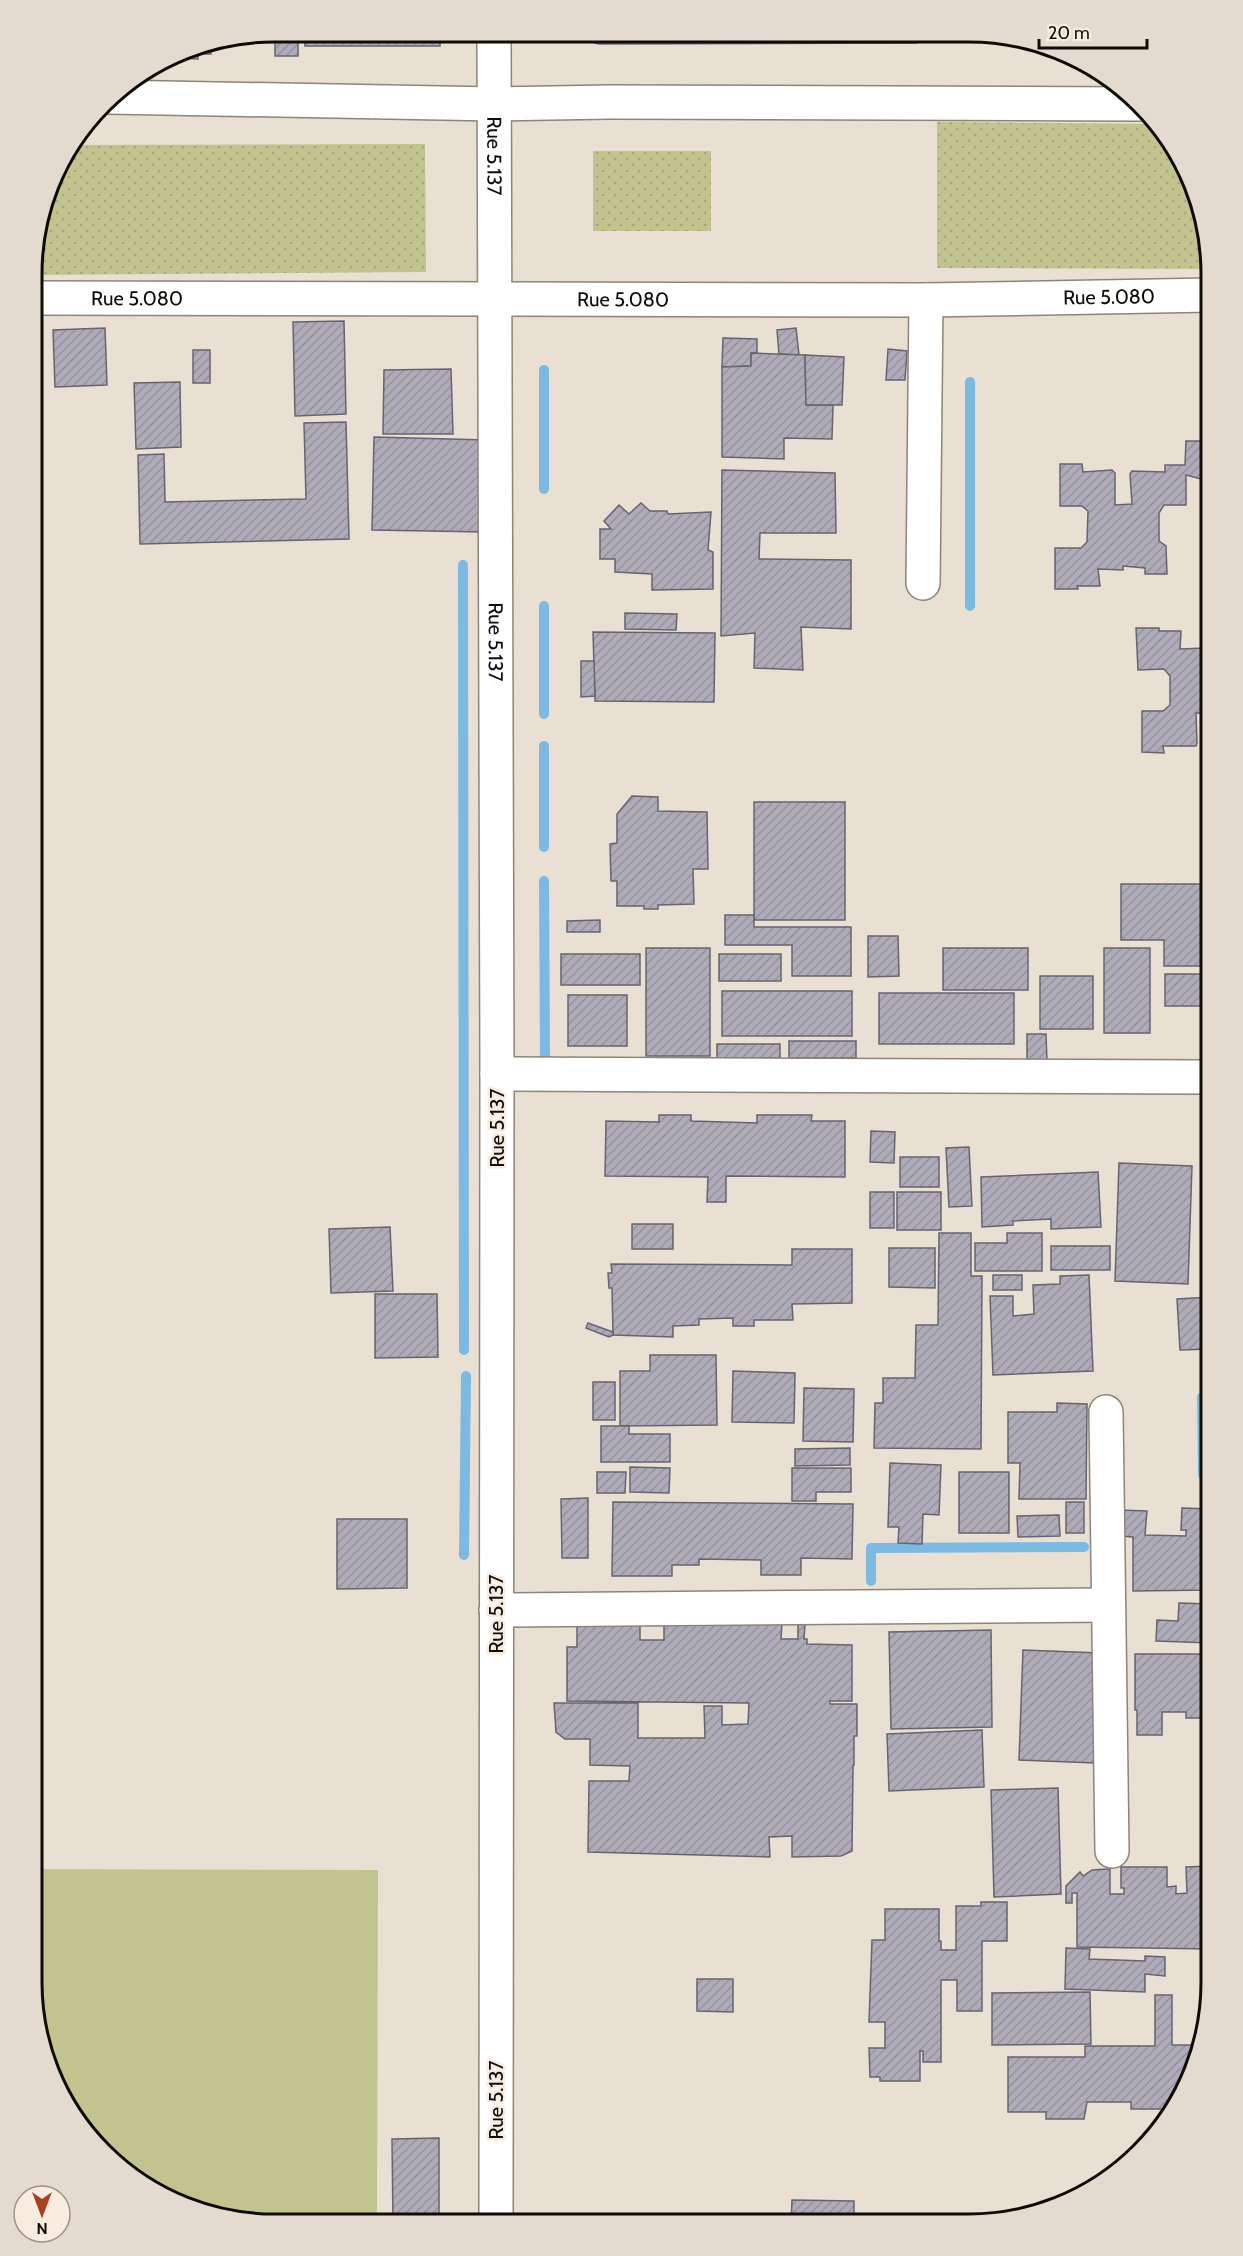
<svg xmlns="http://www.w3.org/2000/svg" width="1243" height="2256" viewBox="0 0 1243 2256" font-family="Cabin,sans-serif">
	<defs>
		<pattern id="grass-dots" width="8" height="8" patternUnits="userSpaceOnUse" patternTransform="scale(1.5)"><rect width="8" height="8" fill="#c2c490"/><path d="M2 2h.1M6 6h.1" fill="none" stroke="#a6a77b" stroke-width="1.8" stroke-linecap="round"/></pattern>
		<pattern id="building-hatch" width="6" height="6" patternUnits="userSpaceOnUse" patternTransform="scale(1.5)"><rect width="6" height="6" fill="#afabb9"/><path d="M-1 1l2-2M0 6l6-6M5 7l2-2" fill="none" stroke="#95929e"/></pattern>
	</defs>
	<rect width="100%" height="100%" fill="#eadfd3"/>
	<!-- grass -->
	<g fill="url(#grass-dots)">
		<polygon points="937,122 1157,124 1170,139 1199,196 1211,269 937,268"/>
		<polygon points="425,144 426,272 33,275 34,243 57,166 73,145"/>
		<rect x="593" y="151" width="118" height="80"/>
	</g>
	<!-- garden -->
	<polygon fill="#c2c490" points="32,1869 378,1870 377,2223 242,2222 181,2206 126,2174 73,2117 44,2060 32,1982"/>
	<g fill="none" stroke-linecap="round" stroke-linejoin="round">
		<!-- stream -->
		<g stroke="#7cbae2" stroke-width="10">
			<polyline points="544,370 544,489"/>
			<polyline points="463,565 464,1350"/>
			<polyline points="544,606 544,714"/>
			<polyline points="970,606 970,382"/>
			<polyline points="544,746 544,847"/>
			<polyline points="544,881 545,1060"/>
			<polyline points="1202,1397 1203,1475"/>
			<polyline points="464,1555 466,1376"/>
			<polyline points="871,1581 871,1548 1084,1547"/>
		</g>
	</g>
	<!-- building -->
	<g fill="url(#building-hatch)" stroke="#676470" stroke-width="1.5">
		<rect x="275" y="32" width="23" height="24"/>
		<polygon points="304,32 440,33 440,46 305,46"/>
		<polygon points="577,33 917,35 917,43 599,44 584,40"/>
		<polygon points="257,35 257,42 221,43 221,42"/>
		<polygon points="211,44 211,54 198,54 198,47"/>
		<polygon points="198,47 198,59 169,58 181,50"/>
		<polygon points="344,321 346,414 295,416 293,322"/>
		<polygon points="105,328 107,385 55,387 53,330"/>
		<polygon points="796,328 799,355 779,354 777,330"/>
		<polygon points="723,338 757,339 757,353 751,353 751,366 722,367"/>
		<polygon points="888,349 907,351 905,380 886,380"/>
		<rect x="193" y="350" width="17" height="33"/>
		<polygon points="751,353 805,355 806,405 833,405 832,439 784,438 784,459 722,457 722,367 751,366"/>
		<polygon points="805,355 844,357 842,405 806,405"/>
		<polygon points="451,369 453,434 383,434 384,370"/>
		<polygon points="180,382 181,447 136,449 134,383"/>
		<polygon points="346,422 349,539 140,544 138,455 164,454 165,502 306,499 304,423"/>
		<polygon points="374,437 486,440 484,532 372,530"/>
		<polygon points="1186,441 1211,441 1211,485 1209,485 1209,481 1186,475 1186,505 1164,505 1159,513 1159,541 1166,546 1167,574 1145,574 1145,568 1123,566 1123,570 1098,569 1100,586 1077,586 1078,589 1055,589 1055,548 1081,548 1087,542 1088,511 1082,506 1060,506 1060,464 1082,464 1083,472 1112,470 1115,473 1115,505 1132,504 1130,474 1132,471 1165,472 1165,465 1185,465"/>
		<polygon points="722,470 835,473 836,533 760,533 759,559 851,560 851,629 801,627 803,670 754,668 755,633 721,636"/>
		<polygon points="641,503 650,511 667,511 668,514 711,512 708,550 713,552 713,589 652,590 652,574 615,572 615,559 600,559 600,529 611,529 604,521 619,505 629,514"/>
		<polygon points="625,613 677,614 676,630 625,629"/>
		<polygon points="1136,628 1159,628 1159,631 1181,631 1180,649 1206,648 1206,655 1211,655 1211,713 1196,713 1197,743 1196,746 1163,746 1164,753 1142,752 1142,711 1163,711 1170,705 1170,676 1164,669 1138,670"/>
		<polygon points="593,632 715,633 714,702 595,701"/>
		<polygon points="581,661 594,661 595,696 581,697"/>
		<polygon points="632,796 658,797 658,811 707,812 708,869 693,869 694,904 658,905 658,909 644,909 644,906 617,906 617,881 611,881 610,844 617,843 617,814"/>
		<rect x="754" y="802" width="91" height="118"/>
		<polygon points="1121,884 1211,884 1211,966 1164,966 1164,940 1121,940"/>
		<polygon points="725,915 754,915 754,927 851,927 851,976 792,976 792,945 725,945"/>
		<polygon points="600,920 600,932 567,932 567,921"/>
		<polygon points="868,936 898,936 899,976 868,977"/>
		<rect x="646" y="948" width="64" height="108"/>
		<rect x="943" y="948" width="85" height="42"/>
		<rect x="1104" y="948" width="46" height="85"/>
		<rect x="561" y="954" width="79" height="31"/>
		<rect x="719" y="954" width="62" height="27"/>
		<rect x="1165" y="974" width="45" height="32"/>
		<rect x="1040" y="976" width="53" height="53"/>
		<rect x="722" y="991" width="130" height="45"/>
		<rect x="879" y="993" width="135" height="51"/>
		<rect x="568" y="995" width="59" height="51"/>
		<polygon points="1202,1016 1211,1016 1211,1053 1202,1052"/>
		<polygon points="1027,1034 1046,1034 1047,1061 1027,1061"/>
		<rect x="789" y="1041" width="67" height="17"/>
		<rect x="717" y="1044" width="63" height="14"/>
		<polygon points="659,1115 691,1115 691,1121 757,1123 757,1115 812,1115 811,1121 845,1121 845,1177 726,1176 726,1202 707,1202 708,1177 605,1176 606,1121 659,1122"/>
		<polygon points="871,1131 895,1132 894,1163 870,1162"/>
		<polygon points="969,1147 972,1206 949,1207 946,1148"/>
		<rect x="900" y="1157" width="39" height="30"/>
		<polygon points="1119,1163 1192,1166 1188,1284 1115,1281"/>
		<polygon points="1098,1172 1101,1227 1051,1229 1051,1219 1013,1221 1013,1225 982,1227 981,1177"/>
		<rect x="870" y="1192" width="24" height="36"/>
		<rect x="897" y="1192" width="44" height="38"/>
		<rect x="632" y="1224" width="41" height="25"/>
		<polygon points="390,1227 393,1291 331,1293 329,1229"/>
		<polygon points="939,1233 971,1233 971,1276 982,1276 981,1449 874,1448 875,1403 883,1403 883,1378 915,1378 916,1325 938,1325"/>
		<polygon points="1007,1233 1042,1233 1042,1271 975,1271 975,1243 1007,1243"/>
		<rect x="1051" y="1246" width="59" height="24"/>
		<polygon points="889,1248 935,1248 935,1288 889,1287"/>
		<polygon points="792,1249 852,1249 852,1303 792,1304 793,1320 754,1320 754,1326 733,1326 733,1318 699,1319 699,1325 673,1326 673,1337 613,1335 612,1288 609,1288 608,1273 612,1273 611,1264 792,1265"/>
		<rect x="993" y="1275" width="29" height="15"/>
		<polygon points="1089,1275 1093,1371 993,1375 990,1296 1013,1296 1013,1316 1034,1314 1033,1285 1060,1284 1060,1276"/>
		<polygon points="375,1294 437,1294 438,1357 375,1358"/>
		<polygon points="1211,1297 1211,1349 1180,1350 1177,1299"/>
		<polygon points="588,1323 613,1332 613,1335 609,1337 586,1328"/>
		<polygon points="650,1355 716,1355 717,1425 620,1426 620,1371 650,1371"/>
		<polygon points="733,1371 795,1373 794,1423 732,1422"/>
		<rect x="593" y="1382" width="22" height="38"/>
		<polygon points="804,1388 854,1389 853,1442 803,1441"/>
		<polygon points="1057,1403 1087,1404 1086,1499 1019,1499 1020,1463 1008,1463 1008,1412 1057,1412"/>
		<polygon points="601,1426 629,1426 629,1434 670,1434 670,1462 601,1462"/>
		<polygon points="850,1448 850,1465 795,1466 795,1449"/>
		<rect x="1208" y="1457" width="3" height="20"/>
		<polygon points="890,1463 941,1465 939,1515 923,1514 922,1544 898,1543 899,1527 888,1527"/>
		<polygon points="630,1467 670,1468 669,1493 630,1492"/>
		<polygon points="792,1468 851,1468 851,1492 816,1492 816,1501 792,1501"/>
		<polygon points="597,1472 626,1472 625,1493 597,1493"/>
		<rect x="959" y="1472" width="50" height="61"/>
		<polygon points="588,1498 588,1558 562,1558 561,1499"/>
		<polygon points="613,1502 853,1504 852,1559 801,1558 801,1575 761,1575 761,1560 699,1559 699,1565 672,1565 672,1576 612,1576"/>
		<rect x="1066" y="1502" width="18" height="31"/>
		<polygon points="1182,1508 1211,1509 1211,1590 1133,1591 1133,1537 1119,1536 1120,1510 1147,1511 1145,1535 1186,1536 1186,1530 1181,1530"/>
		<polygon points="1059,1515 1060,1536 1018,1537 1017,1516"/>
		<polygon points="337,1519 407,1519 407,1588 337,1589"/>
		<polygon points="1179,1603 1211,1604 1211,1643 1156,1641 1157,1620 1178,1621"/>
		<polygon points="710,1621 782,1622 781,1639 798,1639 798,1624 805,1624 804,1639 807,1639 807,1644 852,1645 852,1701 830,1701 830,1704 857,1704 857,1736 854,1736 854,1765 853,1765 852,1851 841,1856 792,1857 792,1836 769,1837 770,1857 588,1852 589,1781 629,1781 630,1766 590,1765 590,1739 565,1739 556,1732 554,1703 638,1703 638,1738 705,1738 704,1706 722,1706 722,1725 748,1724 749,1703 567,1701 567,1647 577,1647 577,1622 640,1623 640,1640 664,1640 664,1625 710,1625"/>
		<polygon points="991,1630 992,1727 891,1729 889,1632"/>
		<polygon points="1023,1650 1100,1653 1095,1763 1019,1760"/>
		<polygon points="1135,1654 1211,1654 1211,1718 1186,1718 1186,1712 1162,1712 1162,1735 1137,1735 1137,1710 1135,1710"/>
		<polygon points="982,1730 984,1787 889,1791 887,1734"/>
		<polygon points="1058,1788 1061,1894 994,1897 991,1790"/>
		<polygon points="1211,1866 1211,1949 1077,1947 1077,1893 1072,1893 1072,1903 1066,1903 1066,1886 1080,1872 1083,1876 1092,1870 1108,1869 1108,1867 1110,1867 1110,1894 1124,1894 1124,1888 1121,1888 1121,1867 1167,1867 1167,1887 1176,1886 1176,1894 1187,1893 1186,1867"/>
		<polygon points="981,1902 1007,1902 1007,1941 982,1941 982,2011 957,2011 957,1980 941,1980 941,2062 923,2062 923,2051 920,2051 920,2081 880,2081 880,2077 870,2077 869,2048 885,2048 885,2022 869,2022 872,1940 885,1940 885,1909 939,1909 939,1941 941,1941 941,1950 956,1950 956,1906 981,1906"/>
		<polygon points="1066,1948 1090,1949 1089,1959 1145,1961 1145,1956 1165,1957 1165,1976 1145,1974 1145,1992 1065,1989"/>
		<polygon points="697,1979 733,1979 733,2012 697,2011"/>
		<polygon points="1090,1992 1091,2044 992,2045 992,1993"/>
		<polygon points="1155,1995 1172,1995 1172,2045 1202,2045 1199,2060 1173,2109 1131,2109 1131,2102 1087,2102 1084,2119 1046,2119 1046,2112 1008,2112 1008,2057 1085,2057 1085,2046 1155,2046"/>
		<polygon points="439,2138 439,2223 393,2223 392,2139"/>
		<polygon points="792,2200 854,2201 854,2224 791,2224"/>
	</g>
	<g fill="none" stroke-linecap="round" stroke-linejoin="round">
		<defs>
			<g id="minor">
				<path id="s1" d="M494 33 497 1074 496 2223"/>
				<polyline points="923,583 926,300"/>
				<polyline points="497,1074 1198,1077"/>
				<polyline points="1106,1412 1112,1851"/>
				<polyline points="496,1610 1108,1605"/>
			</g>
			<g id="major">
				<polyline points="110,97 495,104 610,102 1140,104"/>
				<path id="s2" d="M33 298 926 300 1211 295"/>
			</g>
		</defs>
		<!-- minor casing -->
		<use href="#minor" stroke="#8e8479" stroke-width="36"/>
		<!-- major casing -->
		<use href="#major" stroke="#8e8479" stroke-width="36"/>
		<!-- minor -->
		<use href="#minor" stroke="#fff" stroke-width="33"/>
		<!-- major -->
		<use href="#major" stroke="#fff" stroke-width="33"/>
	</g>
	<g text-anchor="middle" stroke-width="5" stroke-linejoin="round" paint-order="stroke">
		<!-- street labels -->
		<g font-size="20" fill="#0f0b07" stroke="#f8ece0">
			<text dy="7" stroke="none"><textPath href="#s1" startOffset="123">Rue 5.137</textPath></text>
			<text dy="7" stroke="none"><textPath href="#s2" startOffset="1076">Rue 5.080</textPath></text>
			<text dy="7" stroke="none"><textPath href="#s2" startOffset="104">Rue 5.080</textPath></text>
			<text dy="7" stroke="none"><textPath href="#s2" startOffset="590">Rue 5.080</textPath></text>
			<text dy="7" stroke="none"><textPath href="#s1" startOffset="609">Rue 5.137</textPath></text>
			<text transform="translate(497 1128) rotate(-90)" y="7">Rue 5.137</text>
			<text transform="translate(496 1614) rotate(-90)" y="7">Rue 5.137</text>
			<text transform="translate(496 2100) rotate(-90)" y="7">Rue 5.137</text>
		</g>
	</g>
	<!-- crop -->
	<path d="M0 0H1243V2256H0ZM274 42H969A232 232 0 0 1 1201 274V1982A232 232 0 0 1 969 2214H274A232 232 0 0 1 42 1982V274A232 232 0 0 1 274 42Z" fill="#e5dacf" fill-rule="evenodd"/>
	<path fill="none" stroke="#0f0b07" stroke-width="3" d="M274 42H969A232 232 0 0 1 1201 274V1982A232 232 0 0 1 969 2214H274A232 232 0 0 1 42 1982V274A232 232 0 0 1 274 42Z"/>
	<!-- north arrow -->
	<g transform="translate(42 2214) rotate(180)"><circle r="28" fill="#f8ece0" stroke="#9b9289" stroke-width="1.5"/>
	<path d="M0-4.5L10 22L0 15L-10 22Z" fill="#a84022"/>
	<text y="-9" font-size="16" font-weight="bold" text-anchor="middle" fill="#0f0b07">N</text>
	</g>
	<!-- scale -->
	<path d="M1039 39v9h108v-9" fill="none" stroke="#0f0b07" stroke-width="3"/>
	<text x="1048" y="39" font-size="18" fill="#0f0b07" stroke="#f8ece0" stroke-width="4.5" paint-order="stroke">20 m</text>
</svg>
